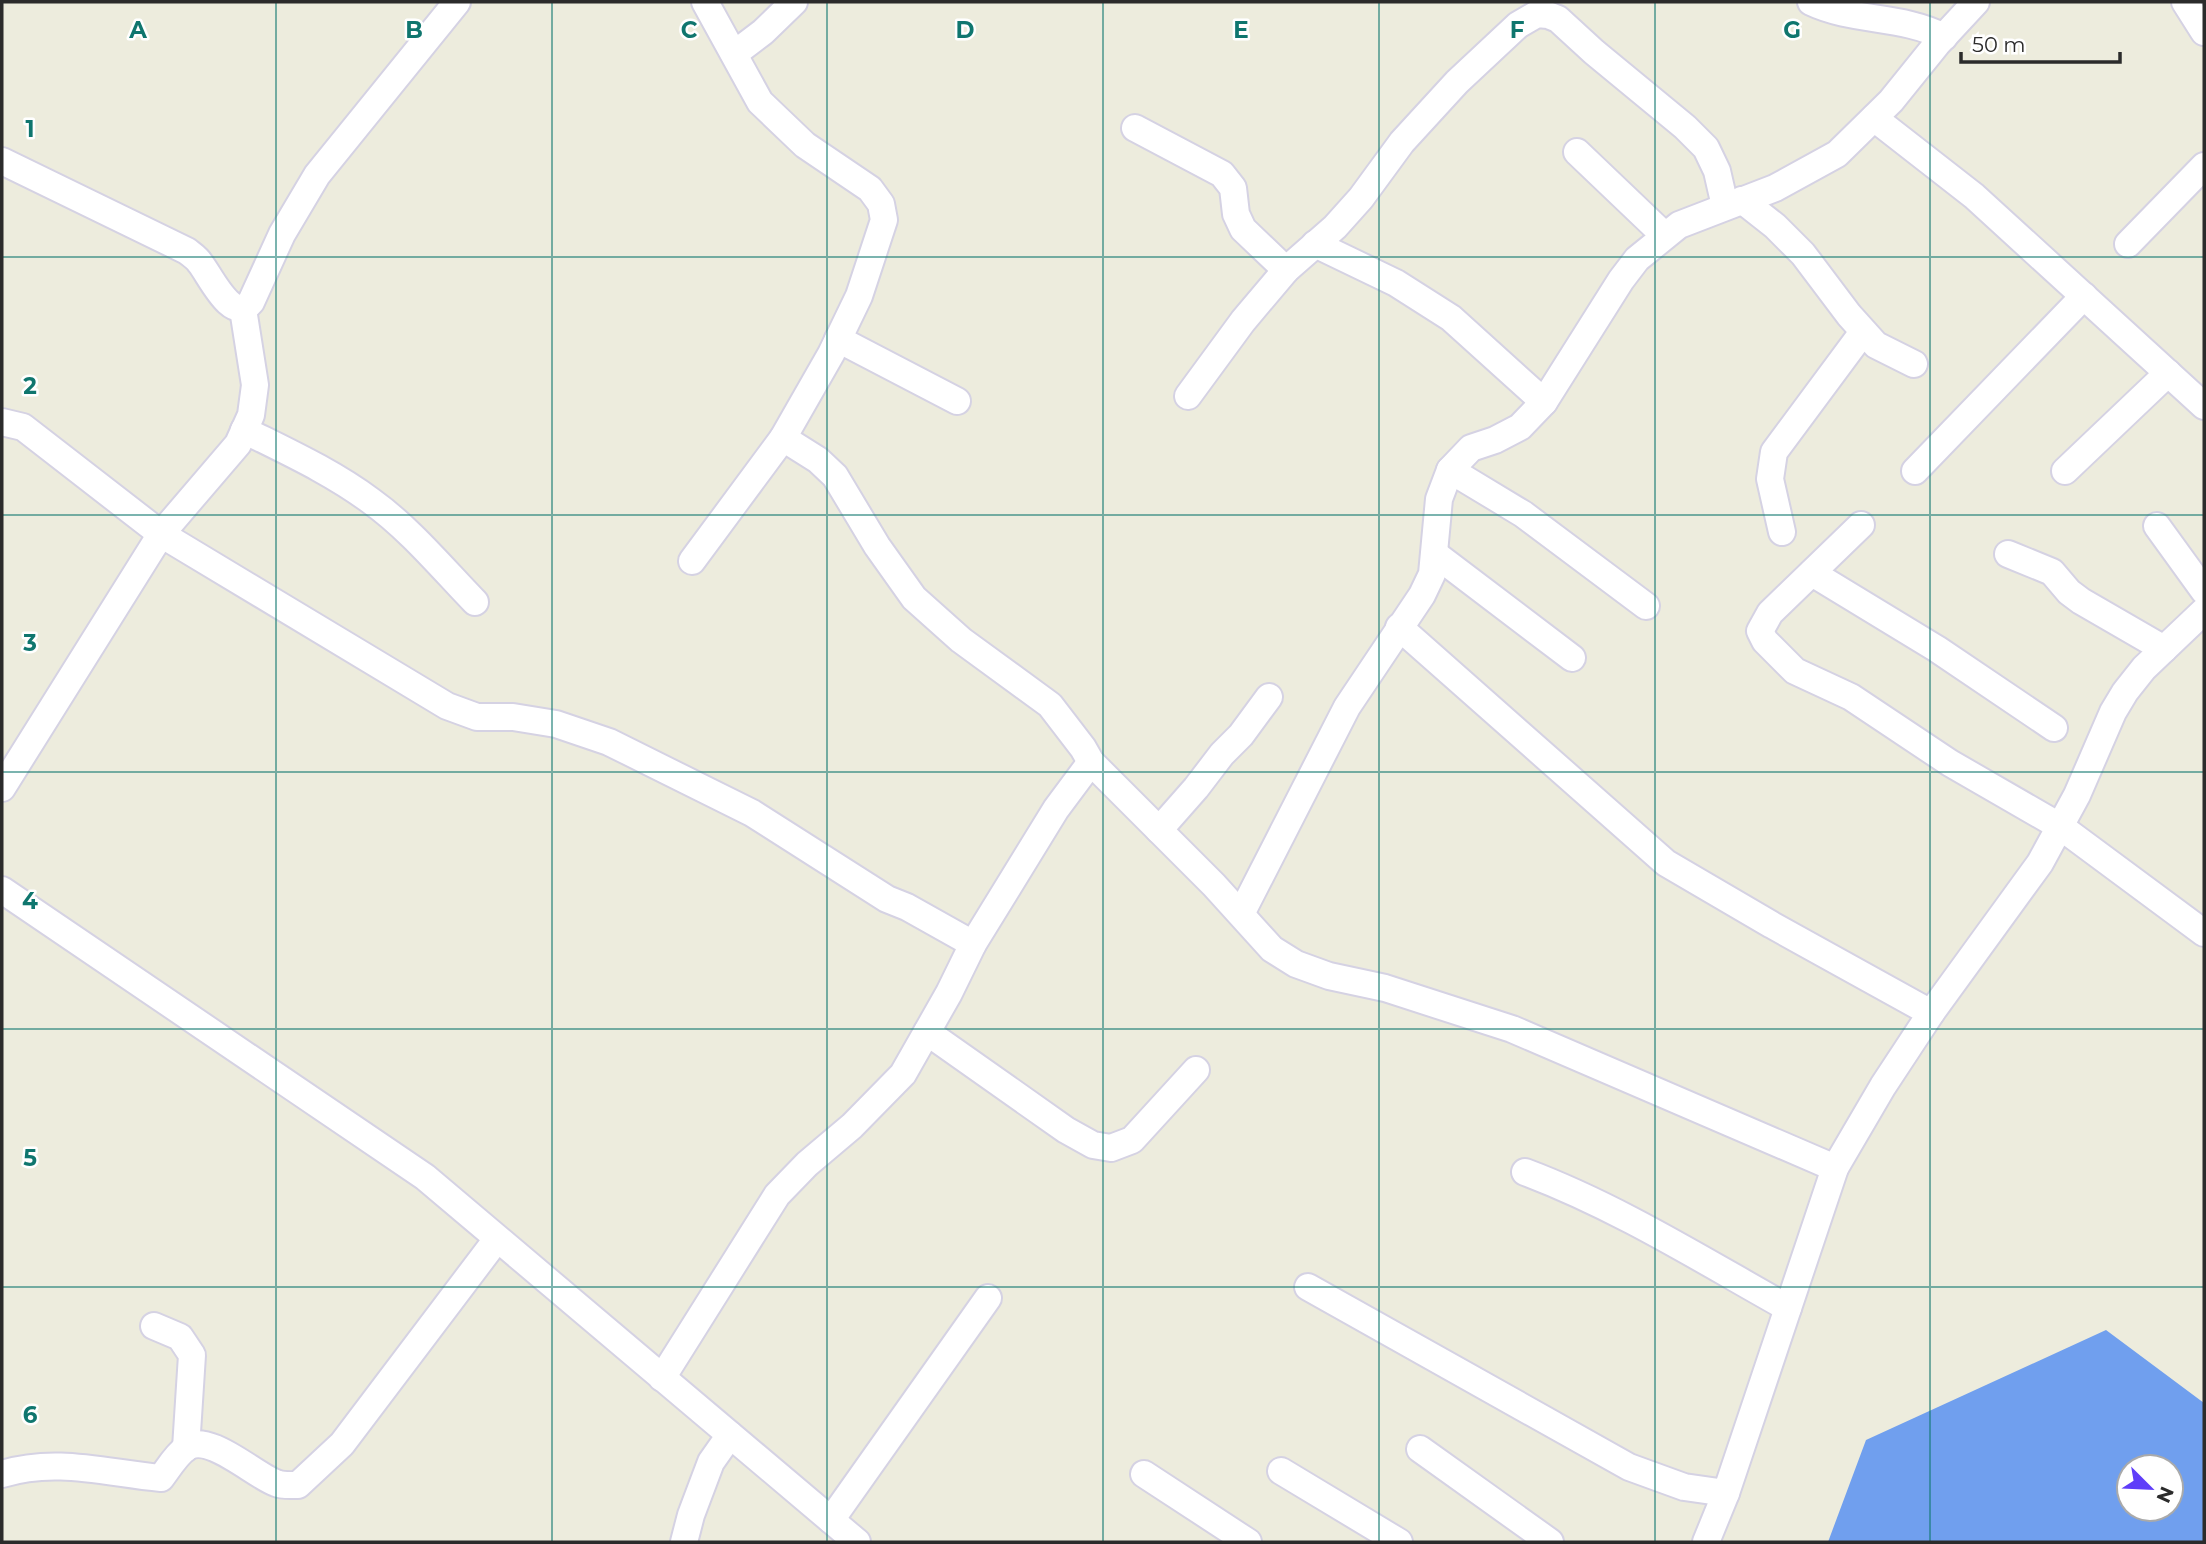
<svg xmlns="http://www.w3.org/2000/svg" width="2206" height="1544" viewBox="0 0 2206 1544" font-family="Montserrat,sans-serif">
	<rect width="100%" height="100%" fill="#edecdd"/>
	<!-- water -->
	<path fill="#709fee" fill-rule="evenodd" d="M2106 1330 2204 1403V1542H1828L1866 1440ZM2129 1467H2171V1509H2129Z"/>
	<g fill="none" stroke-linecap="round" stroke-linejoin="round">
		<defs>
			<g id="minor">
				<path d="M1811 2C1853 22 1902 15 1944 37"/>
				<polyline points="2185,2 2204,32"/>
				<polyline points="734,54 763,32 794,2"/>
				<polyline points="1874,118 1974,196 2204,406"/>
				<polyline points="1135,128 1222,174 1233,188 1236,214 1243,229 1286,270"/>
				<polyline points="1577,152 1664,235"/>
				<path d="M2 161 187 251C192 255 197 258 200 263 210 275 232 325 251 302L282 234 317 175 457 2"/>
				<polyline points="1742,200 1775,226 1803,254 1849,315 1876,345 1914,364"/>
				<polyline points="1315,244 1396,283 1451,318 1544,402"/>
				<polyline points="2128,244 2204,166"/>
				<polyline points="838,339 957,401"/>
				<polyline points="1188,396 1243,321 1286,270 1335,227 1361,198 1402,142 1457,82 1518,25 1537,14 1548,15 1558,19 1594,52 1685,127 1706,148 1717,171 1725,206"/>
				<polyline points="2,422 23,427 161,534 447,706 477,717 513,717 556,724 609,742 752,813 887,899 907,907 973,944"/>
				<path d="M244 430C288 452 332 472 371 501 410 529 442 568 475 602"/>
				<polyline points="783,438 818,460 835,476 877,546 914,598 961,640 1050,705 1083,748 1091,762 1214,885 1272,949 1296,964 1329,976 1385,988 1512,1029 1835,1168"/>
				<polyline points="1450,470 1523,514 1646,606"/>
				<polyline points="1915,471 2084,296"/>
				<polyline points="2065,471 2168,373"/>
				<polyline points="1861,525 1770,613 1760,631 1765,641 1795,671 1851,697 1950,763 2061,827 2204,933"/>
				<polyline points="2157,526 2204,591"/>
				<polyline points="1782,532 1770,479 1774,452 1863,332"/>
				<polyline points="1435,554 1572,658"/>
				<polyline points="2008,554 2052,572 2069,592 2081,601 2164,649"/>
				<polyline points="692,561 783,438 831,354 859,296 884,220 881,204 870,189 805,145 760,102 705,2"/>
				<polyline points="1812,573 1937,649 2054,728"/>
				<polyline points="1399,627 1666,863 1772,925 1931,1013"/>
				<polyline points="2,788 161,534 238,444 251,415 255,385 243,309"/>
				<polyline points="1159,830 1196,788 1222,754 1241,735 1269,697"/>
				<polyline points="2,890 425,1177 857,1542"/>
				<polyline points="1241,914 1347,707 1422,595 1432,574 1439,499 1450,470 1471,448 1495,440 1520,427 1544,402 1621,280 1637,259 1679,225 1775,188 1837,154 1891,101 1937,44 1976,2"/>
				<polyline points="927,1032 1066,1130 1093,1145 1111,1148 1132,1140 1196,1070"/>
				<path d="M1525 1172C1618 1207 1702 1260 1788 1308"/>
				<polyline points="1308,1287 1629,1467 1684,1487 1726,1493"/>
				<polyline points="154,1326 180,1337 192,1355 186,1448"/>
				<polyline points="662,1378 777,1195 807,1164 852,1126 903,1074 949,993 973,944 1056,809 1091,762"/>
				<polyline points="1420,1449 1550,1542"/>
				<polyline points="1281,1471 1399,1542"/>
				<path d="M2 1474C56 1457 106 1473 161 1478 168 1469 176 1455 186 1448 208 1431 255 1476 276 1483 283 1486 291 1485 298 1485L342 1444 497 1239"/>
				<polyline points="1144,1474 1248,1542"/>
				<polyline points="831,1520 988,1298"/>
				<polyline points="684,1542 691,1515 711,1462 730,1435"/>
				<polyline points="1706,1542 1726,1493 1835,1168 1883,1086 1931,1013 2040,863 2077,795 2113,712 2125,692 2144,668 2204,611"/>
			</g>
		</defs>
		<!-- minor casing -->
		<use href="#minor" stroke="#d5d2e3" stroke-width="30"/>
		<!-- minor -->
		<use href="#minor" stroke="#fff" stroke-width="26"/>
	</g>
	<!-- grid -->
	<path fill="none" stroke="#0f766e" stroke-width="2" stroke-opacity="0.55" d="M276 2V1542M552 2V1542M827 2V1542M1103 2V1542M1379 2V1542M1655 2V1542M1930 2V1542M2 257H2204M2 515H2204M2 772H2204M2 1029H2204M2 1287H2204"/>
	<g font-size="23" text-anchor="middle" font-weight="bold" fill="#0f766e" stroke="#fff" stroke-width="5" stroke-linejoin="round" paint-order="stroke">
		<text x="138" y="38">A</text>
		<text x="414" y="38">B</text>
		<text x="689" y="38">C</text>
		<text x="965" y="38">D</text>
		<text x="1241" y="38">E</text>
		<text x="1517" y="38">F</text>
		<text x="1792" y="38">G</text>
		<text x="30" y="137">1</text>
		<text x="30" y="394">2</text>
		<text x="30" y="651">3</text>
		<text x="30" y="909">4</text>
		<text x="30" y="1166">5</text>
		<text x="30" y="1423">6</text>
	</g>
	<!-- border -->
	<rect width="2206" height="1544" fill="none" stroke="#2b2b2b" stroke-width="7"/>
	<!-- north arrow -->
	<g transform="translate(2150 1488) rotate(114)"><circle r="33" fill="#ffffff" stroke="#aaaaaa" stroke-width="2"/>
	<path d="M0-5L12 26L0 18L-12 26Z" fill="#5f3ef9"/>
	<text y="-10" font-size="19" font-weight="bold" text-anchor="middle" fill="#2b2b2b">N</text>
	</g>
	<!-- scale -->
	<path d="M1961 52v10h159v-10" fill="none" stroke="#2b2b2b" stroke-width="3.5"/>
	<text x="1972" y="52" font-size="21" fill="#2b2b2b" stroke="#ffffff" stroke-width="5" paint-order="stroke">50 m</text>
</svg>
